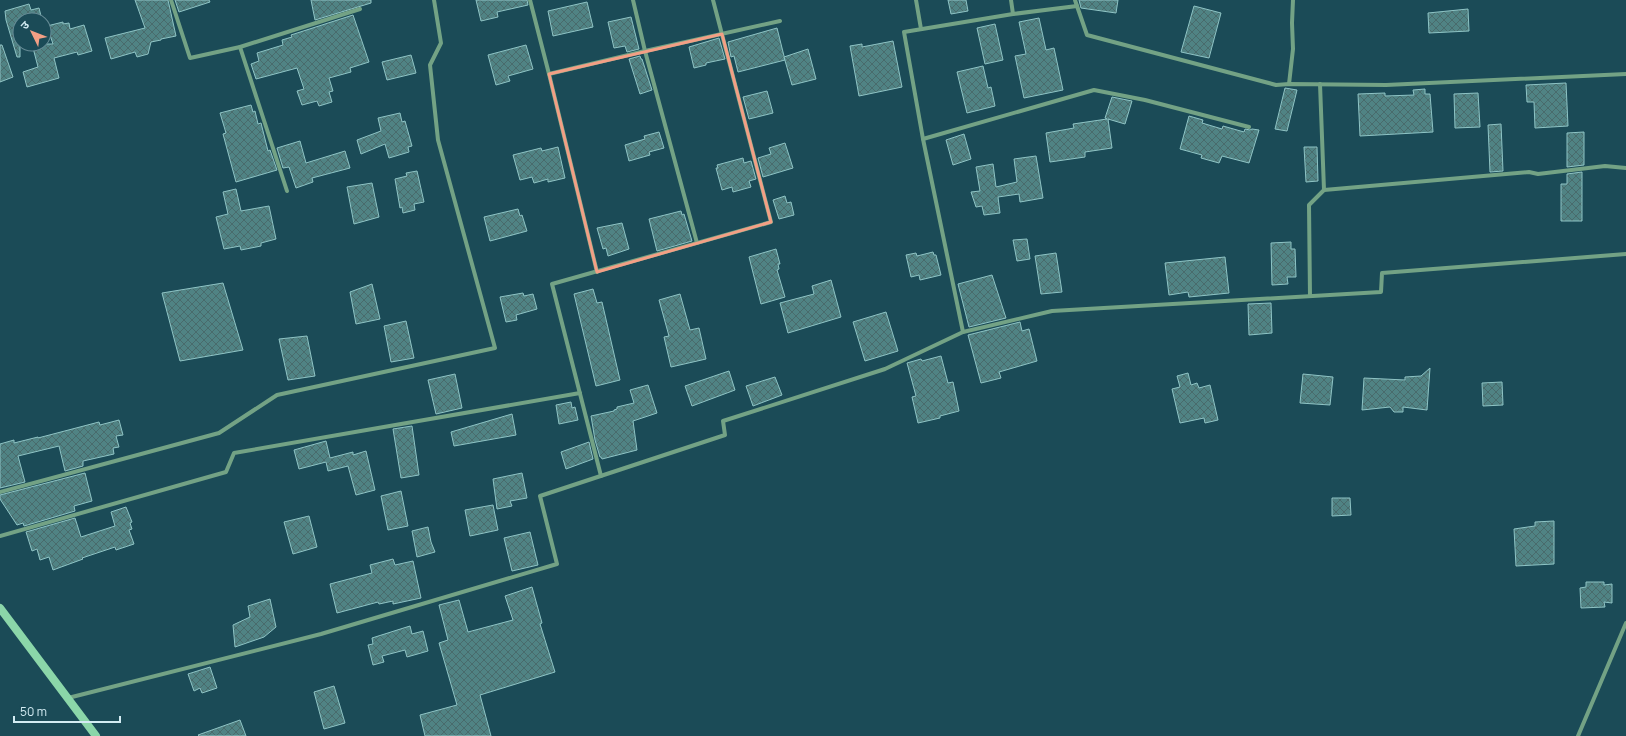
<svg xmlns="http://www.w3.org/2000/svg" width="1626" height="736" viewBox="0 0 1626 736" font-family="Manrope,'Noto Sans Devanagari',sans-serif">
	<defs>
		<pattern id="building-cross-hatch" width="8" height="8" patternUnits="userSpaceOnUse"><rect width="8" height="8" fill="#508384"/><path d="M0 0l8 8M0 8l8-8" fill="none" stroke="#496b6c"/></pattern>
	</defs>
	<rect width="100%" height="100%" fill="#1b4b57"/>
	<!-- building -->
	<g fill="url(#building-cross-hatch)" stroke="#8fc4c5">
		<polygon points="135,0 168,0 176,36 161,39 161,40 151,42 148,54 137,57 135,52 111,59 105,38 145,28"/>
		<polygon points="175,0 209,0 210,2 179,12"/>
		<polygon points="311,0 371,0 371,3 315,20"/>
		<polygon points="476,0 527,0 528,5 497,12 498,17 481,21"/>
		<polygon points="948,0 966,0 968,11 951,14"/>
		<polygon points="1079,0 1118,0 1116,13 1081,8"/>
		<polygon points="587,2 593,27 553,36 548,11"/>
		<polygon points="29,4 31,10 39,8 42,20 20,20 20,57 17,57 6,20 5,11"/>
		<polygon points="1194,6 1221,13 1209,58 1181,52"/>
		<polygon points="1468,9 1469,31 1429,33 1428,13"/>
		<polygon points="353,15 369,62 350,68 351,72 329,78 333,91 329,92 332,102 319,106 317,101 302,105 297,91 304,89 297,68 256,79 251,64 259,61 257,53 283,45 282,40 292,37 291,35"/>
		<polygon points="631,17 639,49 627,52 625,46 614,48 608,22"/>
		<polygon points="1039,18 1046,50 1054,48 1063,90 1024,98 1015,56 1026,54 1019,22"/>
		<polygon points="63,22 63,24 69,23 70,29 84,25 92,51 78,55 77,52 54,58 59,78 27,87 23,72 38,67 32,44 53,44 47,26"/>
		<polygon points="995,24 1003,60 985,64 977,28"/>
		<polygon points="777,28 785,60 738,72 734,56 731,57 728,42"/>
		<polygon points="719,38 725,59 706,63 706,65 694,68 689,47"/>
		<polygon points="893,41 902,87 859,96 850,46 862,44 862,47"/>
		<polygon points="0,45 2,45 13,77 0,82"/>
		<polygon points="526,45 533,69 508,76 510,81 496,85 488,55"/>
		<polygon points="808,49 816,79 792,85 784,57"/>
		<polygon points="411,55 416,73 387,80 382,62"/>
		<polygon points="640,56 641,59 642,59 652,90 640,94 629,59"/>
		<polygon points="983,66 988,88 991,87 995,106 967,113 957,72"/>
		<polygon points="1566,83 1568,126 1535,128 1534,102 1527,102 1526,85"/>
		<polygon points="1285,88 1297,90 1287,131 1275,129"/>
		<polygon points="1425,89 1425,94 1430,94 1433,132 1360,136 1358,94 1385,93 1385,96 1414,95 1413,90"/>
		<polygon points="767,91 773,113 749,119 743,97"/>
		<polygon points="1478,93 1480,127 1455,128 1454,94"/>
		<polygon points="1112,97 1132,101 1125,124 1108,119 1112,148 1085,152 1085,157 1050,162 1046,133 1074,128 1073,124 1107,119 1105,118"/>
		<polygon points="251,105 253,112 255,111 258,124 261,123 268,151 270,150 277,170 236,182 223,134 226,133 220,113"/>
		<polygon points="400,113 402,122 405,121 412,146 408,147 409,152 389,158 385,144 361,154 357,140 381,131 378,118"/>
		<polygon points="1189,116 1203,120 1202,123 1222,129 1223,126 1244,132 1245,129 1250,130 1252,129 1259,130 1249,163 1222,156 1219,163 1201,158 1202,155 1180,149"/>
		<polygon points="1501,124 1503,171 1490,172 1488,125"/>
		<polygon points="659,132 664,148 649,152 650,155 629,161 625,145 645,139 644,136"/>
		<polygon points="1584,132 1584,165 1567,167 1567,133"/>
		<polygon points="964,134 971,159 953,165 946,140"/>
		<polygon points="300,141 306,163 345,151 350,168 312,178 313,182 296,188 289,167 283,168 277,148"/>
		<polygon points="785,143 793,168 763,177 758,158 771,154 769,148"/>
		<polygon points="558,147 565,178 548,182 548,179 534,183 532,177 520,180 513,155 541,148 542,151"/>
		<polygon points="1304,147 1317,147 1318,181 1306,182"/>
		<polygon points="1036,156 1043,198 1020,202 1019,194 998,197 1000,213 984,215 982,206 976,207 971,192 980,191 976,167 993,164 996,187 1017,182 1014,159"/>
		<polygon points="743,158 744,163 751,161 756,179 749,181 751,187 733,192 732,187 722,190 716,168 718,168 717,165"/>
		<polygon points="417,171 424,202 414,204 415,210 403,213 402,207 400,208 395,179 407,176 406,173"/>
		<polygon points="1582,172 1582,221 1561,221 1561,184 1567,184 1567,174"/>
		<polygon points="372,183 379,217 354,224 347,187"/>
		<polygon points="236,189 241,211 269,206 276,239 261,243 261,246 241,250 240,246 224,249 216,217 228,214 223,192"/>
		<polygon points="785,196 787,203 791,202 794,215 779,219 773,200"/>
		<polygon points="518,209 520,216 522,215 527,231 490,241 484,217"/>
		<polygon points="681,211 682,215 684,214 692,241 657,251 649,219"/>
		<polygon points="622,223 629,249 608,256 606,248 603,249 597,228"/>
		<polygon points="1027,239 1030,259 1017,261 1013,240"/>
		<polygon points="1291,242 1291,249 1295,249 1296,277 1287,277 1288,284 1272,285 1271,243"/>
		<polygon points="776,249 780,264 778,264 779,269 777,270 785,297 761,304 749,257"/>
		<polygon points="933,252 934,255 936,255 941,275 920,280 919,275 911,277 906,255 916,253 917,256"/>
		<polygon points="1056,253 1062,292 1041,294 1035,256"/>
		<polygon points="1225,257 1229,293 1189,297 1188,292 1169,295 1165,263"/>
		<polygon points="992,275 1006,318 969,327 958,284"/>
		<polygon points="831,280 841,317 788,333 780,303 814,294 812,286"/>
		<polygon points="223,283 243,350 180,361 162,293"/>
		<polygon points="372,284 380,319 356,324 350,292"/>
		<polygon points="593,289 597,303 602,302 620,380 596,386 574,294"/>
		<polygon points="523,293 524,296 533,294 537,309 516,315 517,320 506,322 500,297"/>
		<polygon points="680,294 690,330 699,328 706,359 671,367 664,337 669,336 659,300"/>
		<polygon points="1271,303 1272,333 1249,335 1248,304"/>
		<polygon points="886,312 898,351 865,361 853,322"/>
		<polygon points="406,321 414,358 391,362 384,326"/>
		<polygon points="1020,322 1022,331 1029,329 1037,361 999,372 1001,378 981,383 968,335"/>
		<polygon points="307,336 315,376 288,380 279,339"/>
		<polygon points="941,356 948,383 953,382 959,411 940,416 940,418 918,423 912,397 916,396 907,363 921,359 922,361"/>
		<polygon points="1430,368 1427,410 1403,407 1403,412 1394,412 1390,407 1362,410 1364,378 1405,380 1405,377 1421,376"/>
		<polygon points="729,371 735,390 692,406 685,386"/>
		<polygon points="1188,373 1191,385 1197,383 1199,388 1210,385 1218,420 1205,423 1204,418 1180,423 1172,389 1180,387 1177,376"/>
		<polygon points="455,374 462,408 436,414 428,380"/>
		<polygon points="1303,374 1333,377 1330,405 1300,403"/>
		<polygon points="775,377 782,395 753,406 746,386"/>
		<polygon points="1502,382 1503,405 1483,406 1482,383"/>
		<polygon points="648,385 657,413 633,421 637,450 602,459 601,457 600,457 595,440 591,416 614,411 614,410 617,409 617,407 634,403 630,390"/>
		<polygon points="571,402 572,408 575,407 578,420 559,424 556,405"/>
		<polygon points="512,414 516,435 454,446 451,432"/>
		<polygon points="119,420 123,435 116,436 119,447 113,448 114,454 83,461 83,466 65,471 59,446 18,456 25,482 0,488 0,444 14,440 14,443 38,437 38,438 99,422 100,425"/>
		<polygon points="412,426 419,475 401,478 393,429"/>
		<polygon points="326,441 330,458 353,452 353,455 366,451 375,490 356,495 348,466 328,471 326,462 299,469 294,450"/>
		<polygon points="589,442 593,459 566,469 561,452"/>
		<polygon points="85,473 92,501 74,506 75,511 24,526 23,523 17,525 0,499 0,495"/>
		<polygon points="522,473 527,498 510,501 512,506 497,509 493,479"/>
		<polygon points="401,491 408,526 388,530 381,496"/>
		<polygon points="1332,498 1350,498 1351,515 1332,516"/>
		<polygon points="493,505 498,530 470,536 465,510"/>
		<polygon points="126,507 132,522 130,523 132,529 129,530 134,544 116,550 115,547 82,558 83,559 53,570 49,557 40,560 37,549 32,551 26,532 75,518 81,537 115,526 111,512"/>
		<polygon points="309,516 317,547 293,554 284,522"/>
		<polygon points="1554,521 1554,564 1516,566 1514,529 1535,526 1535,522"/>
		<polygon points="428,527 431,542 435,552 417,557 412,531"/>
		<polygon points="530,532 538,565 512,571 504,538"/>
		<polygon points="393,559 395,565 413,561 421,598 393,604 393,601 379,604 378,602 337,613 330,584 372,573 370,565"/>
		<polygon points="1586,582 1604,582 1604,585 1612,584 1612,603 1604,602 1605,607 1581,608 1580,588 1586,587"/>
		<polygon points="532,587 542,623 540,624 555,672 480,695 491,736 425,736 420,715 457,705 439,643 448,640 439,605 459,600 468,632 513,620 505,596"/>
		<polygon points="270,599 276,627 264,637 235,647 233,625 250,617 248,606"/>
		<polygon points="410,626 412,634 423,631 428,651 407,657 405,650 382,656 384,662 373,665 368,645 373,644 372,638"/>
		<polygon points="210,667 217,688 202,693 200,688 194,691 188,674"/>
		<polygon points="334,686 345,723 324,729 314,692"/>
		<polygon points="240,720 246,736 199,736 198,735"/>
	</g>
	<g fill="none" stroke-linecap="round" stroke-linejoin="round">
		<!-- minor -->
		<g stroke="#73a285" stroke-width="4">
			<polyline points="171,0 190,58 240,47 360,9"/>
			<polyline points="530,0 549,74 597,272"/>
			<polyline points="633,0 645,51 697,243"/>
			<polyline points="916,0 921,29"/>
			<polyline points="1011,0 1013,14"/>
			<polyline points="1075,0 1077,6"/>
			<polyline points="240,47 287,191"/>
			<polyline points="549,74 645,51 780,21"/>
			<polyline points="1289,84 1293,49 1292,23 1293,0"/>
			<polyline points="1320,84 1324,190"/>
			<polyline points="923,139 1094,90 1145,100 1249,127"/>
			<polyline points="1310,296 1309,205 1324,190 1529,172 1538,174 1605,166 1626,168"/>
			<polyline points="963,332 1052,311 1381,292 1382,273 1626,254"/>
			<polyline points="601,476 552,284 771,222 713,0"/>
			<polyline points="0,492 219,433 277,395 495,348 438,140 430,65 441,43 434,0"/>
			<polyline points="0,536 226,472 234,453 580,393"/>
			<polyline points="68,698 321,634 557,564 540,496 725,435 723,421 885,369 963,332 923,139 904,32 1013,14 1077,6 1087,35 1276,85 1289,84 1386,85 1626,74"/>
			<polyline points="1578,736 1626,623"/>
		</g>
		<!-- secondary -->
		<polyline stroke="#8bd6a9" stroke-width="8" points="0,608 96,736"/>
	</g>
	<!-- marked area -->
	<path fill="none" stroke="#f39f85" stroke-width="3" stroke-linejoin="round" d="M722 34 771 222 597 272 549 74Z"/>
	<!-- north arrow -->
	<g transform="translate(32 32) rotate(313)"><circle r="19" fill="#1b4b57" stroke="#658b95"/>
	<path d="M0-3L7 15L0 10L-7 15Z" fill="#f39f85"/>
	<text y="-6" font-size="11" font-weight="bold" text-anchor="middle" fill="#d3ecf3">उ</text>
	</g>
	<!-- scale -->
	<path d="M14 716v6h106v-6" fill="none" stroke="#d3ecf3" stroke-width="2"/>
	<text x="20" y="716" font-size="12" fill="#d3ecf3" stroke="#1b4b57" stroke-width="3" paint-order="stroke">50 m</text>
</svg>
